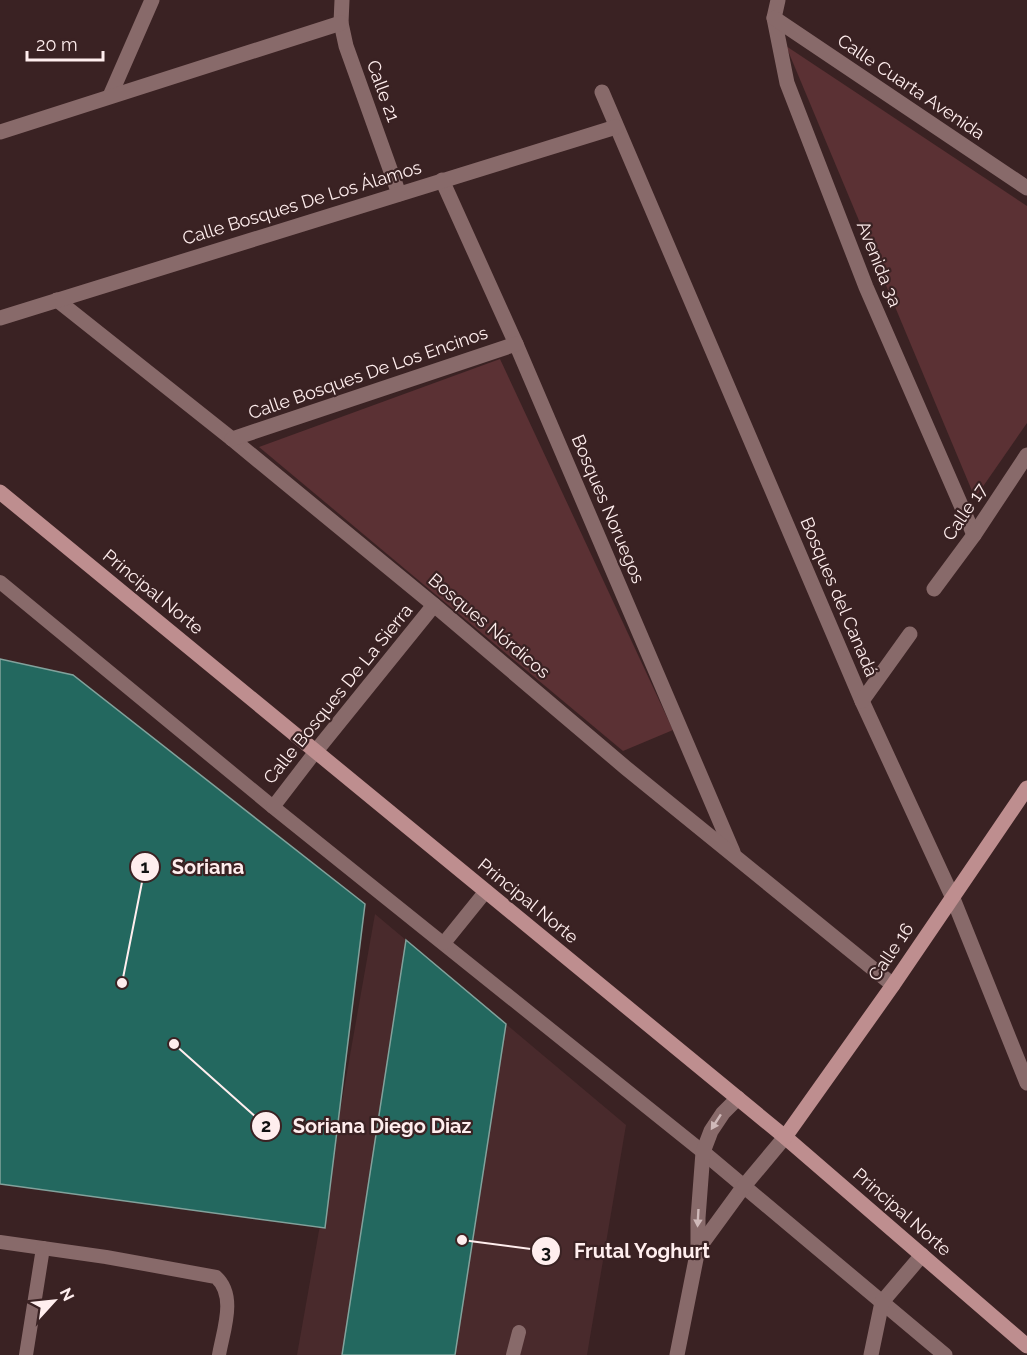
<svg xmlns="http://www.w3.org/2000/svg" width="1027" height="1355" viewBox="0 0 1027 1355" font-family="Raleway,sans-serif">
	<rect width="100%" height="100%" fill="#3a2223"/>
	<!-- built -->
	<polygon fill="#492a2c" points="375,914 626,1125 587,1355 297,1355"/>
	<!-- green -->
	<g fill="#5b3134">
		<polygon points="786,46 1027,206 1027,423 975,498"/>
		<polygon points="500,359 673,730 623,751 259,447"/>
	</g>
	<!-- building -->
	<g fill="#23685f" stroke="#82a29c" stroke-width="1.5">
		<polygon points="0,659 73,675 365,904 325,1228 0,1184"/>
		<polygon points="406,940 506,1024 455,1355 342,1355"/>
	</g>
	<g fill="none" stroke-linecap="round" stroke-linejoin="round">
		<!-- lane -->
		<g stroke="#886a6a" stroke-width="14">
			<polyline points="0,582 273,807 703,1152"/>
			<polyline points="273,807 316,751"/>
			<polyline points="444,943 486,891"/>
			<path d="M0 1242 106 1257 216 1277C237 1296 223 1331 219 1355"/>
			<polyline points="26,1355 43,1248"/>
			<polyline points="513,1355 519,1332"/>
		</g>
		<!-- street -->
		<g stroke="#886a6a" stroke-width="15">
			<polyline points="342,0 341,23 346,46 399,194"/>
			<polyline points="778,0 774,18 787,83 866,287 974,535"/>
			<polyline points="774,18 1027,188"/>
			<polyline points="602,92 862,701 952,896 1027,1083"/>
			<polyline points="110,96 152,0"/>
			<polyline points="0,132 341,23"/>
			<polyline points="442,180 516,344 733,852"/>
			<polyline points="57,300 232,439 434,605 626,768 893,985"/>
			<polyline points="0,318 616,127"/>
			<polyline points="232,439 516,344"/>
			<polyline points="934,589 974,535 1027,455"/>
			<polyline points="862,701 910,634"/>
			<polyline points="316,751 434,605"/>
			<polyline points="703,1152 945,1355"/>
			<polyline points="698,1249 744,1186 785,1137"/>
			<polyline points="677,1355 698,1249 698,1218 703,1152 711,1131 723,1113 738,1098"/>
			<polyline points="871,1355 882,1302 922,1255"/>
		</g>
		<!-- secondary -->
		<g stroke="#be8e8f" stroke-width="15">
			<polyline points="0,492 785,1137 1027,1346"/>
			<polyline points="785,1137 893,985 1027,788"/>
		</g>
	</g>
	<!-- one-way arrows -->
	<defs><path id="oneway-solid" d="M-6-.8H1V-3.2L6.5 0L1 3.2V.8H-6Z" transform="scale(1.5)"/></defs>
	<g fill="#cfb9b9">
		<use href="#oneway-solid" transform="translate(716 1122) rotate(123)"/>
		<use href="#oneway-solid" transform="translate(698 1218) rotate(93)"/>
	</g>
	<g text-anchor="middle" stroke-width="4.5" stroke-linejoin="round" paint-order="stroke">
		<!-- street labels -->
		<g font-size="18" fill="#fee" stroke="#3a2223">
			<text transform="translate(911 87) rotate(34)" y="6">Calle Cuarta Avenida</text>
			<text transform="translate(383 91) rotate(70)" y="6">Calle 21</text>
			<text transform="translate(302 203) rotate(-17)" y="6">Calle Bosques De Los Álamos</text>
			<text transform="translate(879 264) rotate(68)" y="6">Avenida 3a</text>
			<text transform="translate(368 373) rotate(-19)" y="6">Calle Bosques De Los Encinos</text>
			<text transform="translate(608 509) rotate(67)" y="6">Bosques Noruegos</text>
			<text transform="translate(965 512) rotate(-56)" y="6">Calle 17</text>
			<text transform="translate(153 592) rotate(39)" y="6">Principal Norte</text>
			<text transform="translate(839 597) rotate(67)" y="6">Bosques del Canadá</text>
			<text transform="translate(489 626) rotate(40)" y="6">Bosques Nórdicos</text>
			<text transform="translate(338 694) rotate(-51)" y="6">Calle Bosques De La Sierra</text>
			<text transform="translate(528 901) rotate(39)" y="6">Principal Norte</text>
			<text transform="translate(891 952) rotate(-56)" y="6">Calle 16</text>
			<text transform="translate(902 1212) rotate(41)" y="6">Principal Norte</text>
		</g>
	</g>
	<!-- callouts -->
	<path fill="none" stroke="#fee" stroke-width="2" d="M122 983L145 867M174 1044L266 1126M462 1240L546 1251"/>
	<g fill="#fee" stroke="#3a2223" stroke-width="2">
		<circle cx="122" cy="983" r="6"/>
		<circle cx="174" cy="1044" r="6"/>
		<circle cx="462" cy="1240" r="6"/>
		<circle cx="145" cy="867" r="15"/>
		<circle cx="266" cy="1126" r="15"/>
		<circle cx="546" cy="1251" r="15"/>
	</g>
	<g font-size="18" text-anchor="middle" font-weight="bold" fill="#111">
		<text x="145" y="873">1</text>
		<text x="266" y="1132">2</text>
		<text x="546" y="1258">3</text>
	</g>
	<g font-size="20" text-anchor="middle" font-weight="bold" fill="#fee" stroke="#3a2223" stroke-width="4.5" stroke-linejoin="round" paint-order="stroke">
		<text x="208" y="874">Soriana</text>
		<text x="382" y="1133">Soriana Diego Diaz</text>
		<text x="642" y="1258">Frutal Yoghurt</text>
	</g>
	<!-- north arrow -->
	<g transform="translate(54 1301) rotate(63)" stroke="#3a2223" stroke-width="4.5" paint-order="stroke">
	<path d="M0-4.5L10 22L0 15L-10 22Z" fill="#ffeeee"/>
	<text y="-9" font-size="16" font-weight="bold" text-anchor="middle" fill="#ffeeee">N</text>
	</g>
	<!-- scale -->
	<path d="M27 51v9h76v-9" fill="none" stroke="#ffeeee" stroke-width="3"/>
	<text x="36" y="51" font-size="18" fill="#ffeeee" stroke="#3a2223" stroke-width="4.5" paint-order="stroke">20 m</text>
</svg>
